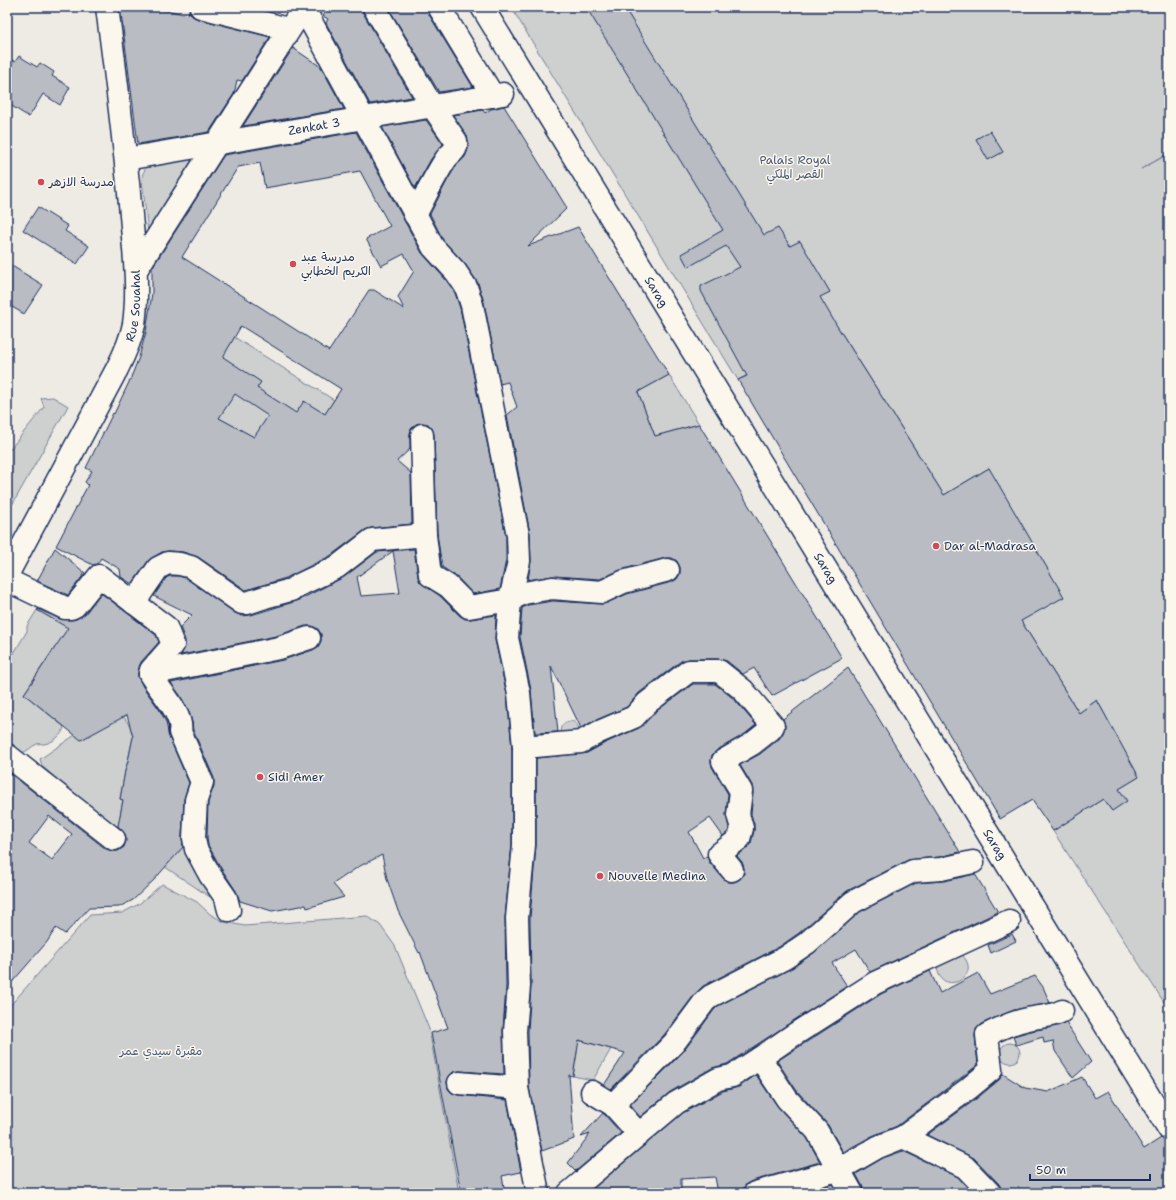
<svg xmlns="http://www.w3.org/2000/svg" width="1176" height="1200" viewBox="0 0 1176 1200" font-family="'Shantell Sans','Playpen Sans Arabic',sans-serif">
	<rect width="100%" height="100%" fill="#eeebe4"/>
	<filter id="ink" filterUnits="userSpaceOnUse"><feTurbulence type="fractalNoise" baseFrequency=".025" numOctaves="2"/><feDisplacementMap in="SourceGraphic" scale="8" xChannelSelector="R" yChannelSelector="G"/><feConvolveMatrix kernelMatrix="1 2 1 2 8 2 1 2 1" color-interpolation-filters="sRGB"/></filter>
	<g filter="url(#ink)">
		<!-- green -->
		<g fill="#cecfcf" stroke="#747f96">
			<polygon points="511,7 1169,7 1169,153 1141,169 1169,154 1169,1010 1053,831 1103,799 1112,811 1119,789 1138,777 1097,700 1079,713 1021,621 989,468 944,495 837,326 738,380"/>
			<path d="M195 158 148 232 142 180C142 173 144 169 150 166Z"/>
			<polygon points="234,337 334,400 296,460 195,405"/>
			<polygon points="669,375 699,424 655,436 638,392"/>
			<polygon points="53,397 68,406 7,514 7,453 44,407 41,398"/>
			<path d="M37 610 60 623 66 615 74 619 86 629 64 655 54 648 24 694 64 727C63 735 52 743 44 744 40 744 41 743 37 744 31 746 28 752 21 753 15 753 12 751 7 748V665L27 631V626Z"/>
			<polygon points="123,716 130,726 133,737 128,761 125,771 120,799 123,800 117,833 42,766 40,759 75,735"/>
			<path d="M571 721C576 722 579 726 579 732L561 734C559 726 563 722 571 721Z"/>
			<polygon points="189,839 215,891 210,897 165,867"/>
			<polygon points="162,884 197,902 210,914 224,922 245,926 367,916 380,925 395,946 429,1029 459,1193 7,1193 7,1009 90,915 122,913 139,904"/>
			<path d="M962 955C985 978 937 999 937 964Z"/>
			<polygon points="577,1040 611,1049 593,1080 573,1076 577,1053"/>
			<circle cx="1010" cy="1053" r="10"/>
		</g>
		<!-- building -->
		<g fill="#b9bcc3" stroke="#1b2f5e" fill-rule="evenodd">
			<polygon points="123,7 153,7 188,15 189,10 192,16 198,19 270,37 242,81 237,80 234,94 209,132 138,144 121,13"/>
			<polygon points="329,7 362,7 363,13 412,97 370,104 326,23 328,19 323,16"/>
			<polygon points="388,7 427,7 428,13 473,87 439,92"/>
			<polygon points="586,7 624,7 764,235 778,228 790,246 800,241 830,292 820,297 837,326 944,495 989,468 1064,597 1021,621 1079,713 1097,700 1139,777 1119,789 1127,801 1112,811 1103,799 1053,831 1032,800 1000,819 738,380 747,376 701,291 701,286 740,267 726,246 688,267 681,254 723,230"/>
			<polygon points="293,48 321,67 344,109 243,126"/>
			<polygon points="19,56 37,67 40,63 54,72 52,76 70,87 60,105 43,94 29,117 7,103 7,57 15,62"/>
			<polygon points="504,106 567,208 528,246 578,227 669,375 638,392 655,436 699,424 842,658 772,696 754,668 743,674 727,661 719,659 689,659 681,661 639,693 627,707 594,721 581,728 551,666 558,732 535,733 531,690 520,637 522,608 528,605 553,601 601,604 607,603 627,594 672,582 677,579 680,574 680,567 677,561 672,558 665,558 620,570 600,579 553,576 528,580 531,561 530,533 507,415 517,407 508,382 500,384 484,302 478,283 465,264 443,240 430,214 448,179 456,166 465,157 468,149 468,140 466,134 453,115 483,110 485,113 491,109"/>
			<polygon points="426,120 443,144 431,159 415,188 382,127"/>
			<polygon points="990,131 1003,152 988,160 976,139"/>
			<path d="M356 132 422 253 446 280 455 293 460 308 506 536V560L500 589 473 594 457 577 442 567 437 534 434 435 432 428 428 424 422 423 416 424 411 429 410 435V449L397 461 411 473 412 524 371 528 365 530 330 556 286 578 246 590 198 557 183 552 169 551 162 552 148 561 132 584 121 577 120 569 101 558 97 564 93 565 56 546 88 485 85 482 92 471 86 468 113 413 114 414 130 380 139 357 146 332 152 293V268L224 155ZM260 163 265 188 360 171 390 226 366 239 381 266 404 254 414 271 398 297 404 309 374 290H369L329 351 182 257 238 167ZM241 326 341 389 325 414 304 401 296 413 257 388 261 382 223 357ZM235 394 268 416 254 437 219 418Z"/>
			<polygon points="38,207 68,226 65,231 89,246 77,264 23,230"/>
			<polygon points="7,263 43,285 24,314 7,304"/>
			<polygon points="55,548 85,573 68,595 37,581"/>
			<path d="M414 549 418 577 420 582 440 596 460 616 465 619H471L496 615 495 640 507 695 512 748V844L505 918 506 986 503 1030 504 1074 460 1071 453 1072 449 1076 447 1082 448 1089 452 1093 458 1095 507 1100 521 1172 502 1176 505 1193H461L431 1033 448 1028 420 952 419 953 398 911 387 879 382 855 358 867 333 884 344 897 307 908 306 905 272 911 240 901 236 891 221 868 208 845 207 837 208 802 214 786V778L193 730 192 722 189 712 180 695 171 683 283 660 313 650 318 647 321 641V634L318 629 312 626H305L276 636 181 655 185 647V640L180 627 192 615 154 596 166 578 170 576H178L186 578 235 613 242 616 251 615 297 601 344 577 377 552ZM393 551 400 593 361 596 357 577Z"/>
			<path d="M101 593 156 635 159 642 141 662 139 667 138 676 143 687 159 709 166 722 169 737 189 783 184 799 182 837 183 847 154 880 133 900 119 907 89 908 65 934 56 928 47 942 7 988V771L106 849 112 851H118L124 847 126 841 125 834 118 826 123 800 120 799 125 771 128 761 133 737 127 715 81 740 24 694 68 628 37 610 38 609 60 619 71 620 76 619 85 614ZM49 816 72 834 52 860 29 843Z"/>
			<polygon points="848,668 960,852 939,857 908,860 847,891 799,933 779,947 703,986 695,994 664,1035 611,1089 604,1085 625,1053 579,1040 573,1076 569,1075 574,1139 542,1151 529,1087 528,1031 531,986 530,918 536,845 536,758 587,753 605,743 639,728 655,712 693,684 715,684 734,699 756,725 745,734 717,750 712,755 711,761 712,767 728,794 726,814 729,828 728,832 723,836 710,818 689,832 703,858 707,856 709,862 723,878 728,882 734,882 740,879 744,874 744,868 742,862 737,856 746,849 751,843 754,831 754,824 751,814 753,793 752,785 740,765 760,754 779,739 783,733 785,726 783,719"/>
			<polygon points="975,874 998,912 870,972 856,949 832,963 847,986 727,1064 712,1068 670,1092 640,1117 630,1105 683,1052 714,1010 718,1006 792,968 815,952 860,912 916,883 944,881"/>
			<polygon points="1012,934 1016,941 991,953 988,945"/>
			<polygon points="930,971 940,993 978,973 990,994 1035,976 1043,987 1050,1003 1014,1010 981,1024 976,1029 975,1036 978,1065 897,1126 872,1136 843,1152 828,1125 797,1091 777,1061 881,994"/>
			<polygon points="1066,1023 1091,1062 1073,1078 1055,1051 1053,1041 1044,1043 1043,1037 1016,1045 1013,1036 1031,1031 1057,1026"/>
			<polygon points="1003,1074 1025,1088 1048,1092 1082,1077 1095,1098 1108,1091 1144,1149 1161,1138 1169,1141 1169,1193 1002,1193 1002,1190 999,1184 974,1158 927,1135 976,1099 999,1080"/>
			<polygon points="756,1075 778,1107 807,1138 820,1162 752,1181 746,1184 743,1189 728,1193 718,1193 715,1177 681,1179 681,1193 588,1193 683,1113 723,1091 739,1087"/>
			<polygon points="603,1113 621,1133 576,1171 568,1163 590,1134 581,1137"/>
			<polygon points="903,1151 958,1177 973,1193 864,1193 863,1187 856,1174 883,1158"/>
			<polygon points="833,1184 838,1193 802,1193"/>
		</g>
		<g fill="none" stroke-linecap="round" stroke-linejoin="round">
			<defs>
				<g id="minor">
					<polyline points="201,7 288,29"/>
					<polyline points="303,7 433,247 456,272 466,287 472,305 518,535 519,561 510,600 507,638 519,693 524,747 524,845 517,918 519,986 515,1031 517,1088 538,1193"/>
					<path d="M374 7 432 106 456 141C458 151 451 152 446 159 434 177 425 197 415 215"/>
					<polyline points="439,7 493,96"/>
					<path id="s1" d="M482 7 1169 1129"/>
					<path id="s2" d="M126 159 503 94"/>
					<polyline points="136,270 304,7"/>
					<polyline points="422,435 425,535 430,575 448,586 469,607 510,600 524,593 552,588 602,592 623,582 668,570"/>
					<path id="s3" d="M7 575 117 369C124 355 131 340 134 324 139 288 134 251 131 215 125 146 116 76 107 7"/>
					<path d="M7 580 65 608H71L75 606 99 576 166 627 173 645 151 670 150 674C158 689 184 714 180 732L202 782 196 800 194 838 196 849 210 875 226 898 229 910"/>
					<polyline points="134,603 158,568 168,563 180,564 191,567 242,603 247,603 265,597 291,590 299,585 337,567 372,540 425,535"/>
					<polyline points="150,674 279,648 309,638"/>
					<polyline points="524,747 581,742 599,732 634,717 647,703 689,671 719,671 743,690 773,726 771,729 752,744 723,761 741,791 738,815 742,828 739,839 719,854 732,870"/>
					<polyline points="7,755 114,839"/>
					<polyline points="760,1058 792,1036 875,983 1009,921"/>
					<polyline points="459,1083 517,1088"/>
					<polyline points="592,1092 613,1105 639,1134"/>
					<polyline points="613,1105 674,1043 705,1001 711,996 785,958 807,943 853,902 913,871 941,869 973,862"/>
					<polyline points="903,1137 965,1167 990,1193"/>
					<polyline points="569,1193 676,1103 718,1079 732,1076 760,1058 787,1099 817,1131 852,1193"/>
					<path d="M755 1193 838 1170 878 1147 903 1137 968 1089 991 1070 987 1035C1000 1028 1014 1022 1028 1019 1040 1016 1052 1017 1062 1011"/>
				</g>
			</defs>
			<!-- minor casing -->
			<use href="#minor" stroke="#1b2f5e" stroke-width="25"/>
			<!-- minor -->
			<use href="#minor" stroke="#fbf7ec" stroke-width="22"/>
		</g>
	</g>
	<!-- markers -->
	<g fill="#d1495b" stroke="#fbf7ec" stroke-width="1.5">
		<circle cx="41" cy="182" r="4"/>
		<circle cx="293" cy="264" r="4"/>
		<circle cx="936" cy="546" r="4"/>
		<circle cx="260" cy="777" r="4"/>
		<circle cx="600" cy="876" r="4"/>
	</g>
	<g text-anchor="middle" stroke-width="3" stroke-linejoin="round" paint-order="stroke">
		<!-- street labels -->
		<g font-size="12" fill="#1b2f5e" stroke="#fbf7ec">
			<text dy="4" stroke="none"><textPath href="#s2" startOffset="191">Zenkat 3</textPath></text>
			<text dy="4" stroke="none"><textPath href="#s1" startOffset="334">Sarag</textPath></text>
			<text dy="4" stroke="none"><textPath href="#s3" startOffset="300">Rue Souahal</textPath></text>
			<text dy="4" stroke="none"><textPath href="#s1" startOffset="658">Sarag</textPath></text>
			<text dy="4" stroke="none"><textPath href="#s1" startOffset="982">Sarag</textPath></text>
		</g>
		<!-- park labels -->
		<g font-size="12" fill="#48577a" stroke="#fbf7ec">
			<text x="795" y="164">Palais Royal<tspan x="795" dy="14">القصر الملكي</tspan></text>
			<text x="161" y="1055">مقبرة سيدي عمر</text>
		</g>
		<!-- poi labels -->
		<g font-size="12" fill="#1b2f5e" stroke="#fbf7ec" text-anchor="start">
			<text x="49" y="186">مدرسة الازهر</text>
			<text x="301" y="261">مدرسة عبد<tspan x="301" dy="14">الكريم الخطابي</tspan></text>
			<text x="944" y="550">Dar al-Madrasa</text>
			<text x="268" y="781">Sidi Amer</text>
			<text x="608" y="880">Nouvelle Medina</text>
		</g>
	</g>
	<!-- margin -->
	<rect width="1176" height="1200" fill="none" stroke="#fbf7ec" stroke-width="24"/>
	<rect x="12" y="12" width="1152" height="1176" fill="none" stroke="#1b2f5e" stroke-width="1.5" filter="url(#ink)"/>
	<!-- scale -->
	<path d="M1030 1174v6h120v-6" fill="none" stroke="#1b2f5e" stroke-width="2"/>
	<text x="1036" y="1174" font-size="12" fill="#1b2f5e" stroke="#fbf7ec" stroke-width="3" paint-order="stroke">50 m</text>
</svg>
